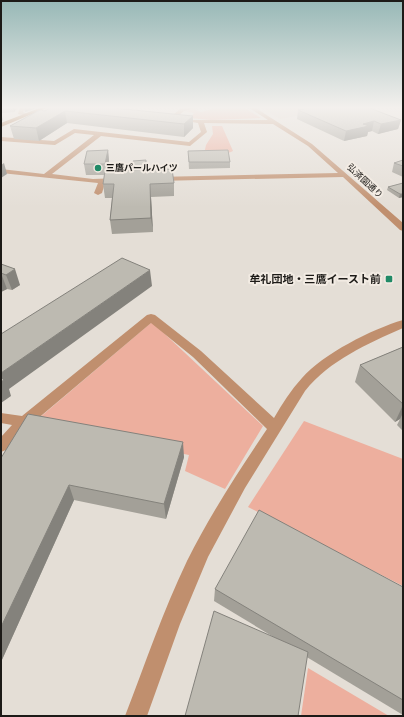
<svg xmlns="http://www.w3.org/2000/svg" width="404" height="717" viewBox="0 0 404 717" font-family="Rubik,'Noto Sans JP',sans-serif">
	<rect width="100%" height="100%" fill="#e4ded6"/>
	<!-- built -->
	<polygon fill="#ded3c5" points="260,107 343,107 280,119"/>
	<!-- green -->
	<g fill="#edaf9e">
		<polygon points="220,107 243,107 261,118 211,120 190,118 194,113 185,111 194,109 201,112"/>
		<polygon points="212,126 222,126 233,151 226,154 204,154 206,145 213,134"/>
		<polygon points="152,322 263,426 225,489 185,471 189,455 32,424"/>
		<polygon points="304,421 403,459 403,586 248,507"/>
		<polygon points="308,668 389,716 301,716"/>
	</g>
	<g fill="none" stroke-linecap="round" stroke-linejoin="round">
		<!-- minor -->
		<g fill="#c08f6e" fill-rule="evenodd">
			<polygon points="20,107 26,107 23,112 27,114 27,116 18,114"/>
			<polygon points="190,107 200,107 184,111 173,120 168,119 180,109"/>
			<polygon points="248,107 254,107 312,144 403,223 403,231 400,230 343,177 156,181 152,179 156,177 338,173 308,146 273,124 204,123 207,132 190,146 101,136 52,174 93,179 120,178 124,180 120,182 105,183 102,193 98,195 94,193 98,183 1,173 1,169 44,174 94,135 75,133 55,145 1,141 1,137 54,141 74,129 189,142 201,132 198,123 192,122 192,120 268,120"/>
			<path d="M151 314 155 315 201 351 274 418C282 404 291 390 302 378 323 354 372 329 403 320V328C367 344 330 360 305 391L245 488 208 557 180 624 147 716H125C145 664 163 611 187 561 210 515 238 472 267 429L193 357 151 323 29 426 6 450 1 452V437L12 425 1 423V413L22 416 147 315Z"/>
		</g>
		<!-- major -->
		<polygon fill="#934e15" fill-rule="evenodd" points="42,107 49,107 1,127 1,123"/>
	</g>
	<!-- wall -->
	<g fill="#a3a098">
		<polygon points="1,107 18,107 14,112 1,113"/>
		<polygon points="48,107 193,116 193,128 184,137 67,123 39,141 14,139 10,126 45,111 48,109"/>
		<polygon points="298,110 401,120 398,129 378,134 372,131 368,132 367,136 344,141 297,119"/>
		<polygon points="108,150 109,161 107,171 146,170 174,183 174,196 151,197 153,232 112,234 110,220 112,198 105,198 103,184 105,175 86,175 84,164"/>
		<polygon points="188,151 230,162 230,168 189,169"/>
		<polygon points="403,160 403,177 392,172 394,163"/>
		<polygon points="403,183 403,197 399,198 387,190 388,187"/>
		<polygon points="1,264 20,285 12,290 7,289 1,292"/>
		<polygon points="403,347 403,431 397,425 400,419 395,422 355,382 360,365"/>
		<polygon points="184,457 166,519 74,500 1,662 1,458"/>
		<polygon points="403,587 403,715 214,601 215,589"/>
	</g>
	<!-- shaded-wall -->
	<g fill="#84827c">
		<polygon points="13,107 18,107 14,112"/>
		<polygon points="24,107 38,107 38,108 25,112"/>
		<polygon points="65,111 67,123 39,141 36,128"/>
		<polygon points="2,116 3,120 1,122 1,118"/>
		<polygon points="193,116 193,128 184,137 184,124"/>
		<polygon points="401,120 398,129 378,134 381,124"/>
		<polygon points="374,121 372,131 368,132 367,136 344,141 346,131 363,124"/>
		<polygon points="108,150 109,161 106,175 105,164"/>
		<polygon points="4,163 7,174 1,178 1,165"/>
		<polygon points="150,184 151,197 153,232 151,218"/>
		<polygon points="400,194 403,194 403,197 399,198"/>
		<polygon points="15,269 20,285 12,290 6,275"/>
		<polygon points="150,270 152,286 9,389 11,396 1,403 1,373"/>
		<polygon points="1,273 7,289 1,292"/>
		<polygon points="403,405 403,413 400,419 395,422"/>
		<polygon points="183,442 184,457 166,519 164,504"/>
		<polygon points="69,485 74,500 1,662 1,627"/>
	</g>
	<!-- building -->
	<g fill="#bdbab1" stroke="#84827c">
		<polygon points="48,107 104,107 193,116 184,124 65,111 36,128 10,126 40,110 45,111 49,108"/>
		<polygon points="313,107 367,107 401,120 381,124 374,121 363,124 369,126 346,131 298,110"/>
		<polygon points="108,150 105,164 84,164 87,151"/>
		<polygon points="228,150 230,162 189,162 188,151"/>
		<polygon points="146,160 146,170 132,170 133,161"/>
		<polygon points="403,160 403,166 394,163"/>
		<polygon points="172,169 174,183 150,184 151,218 110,220 114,184 103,184 105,171"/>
		<polygon points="403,183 403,194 400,194 388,187"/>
		<polygon points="122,258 150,270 1,373 1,334"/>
		<polygon points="1,264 15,269 6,275 1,273"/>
		<polygon points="403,347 403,404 360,365"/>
		<polygon points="1,377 4,380 1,382"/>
		<polygon points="28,414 183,442 164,504 69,485 1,627 1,458"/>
		<polygon points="259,510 403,587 403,700 215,589"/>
		<polygon points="214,611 308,652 298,716 185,716"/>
	</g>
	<!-- sky -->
	<linearGradient id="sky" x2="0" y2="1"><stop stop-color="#97b8b6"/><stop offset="0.52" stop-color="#f3f0ed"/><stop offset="1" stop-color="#f3f0ed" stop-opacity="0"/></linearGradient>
	<rect width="404" height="207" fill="url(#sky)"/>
	<!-- markers -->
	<g fill="#208a67" stroke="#f2ebe3" stroke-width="1.5">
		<circle cx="98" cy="168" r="4"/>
		<rect x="385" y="275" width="8" height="8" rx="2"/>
	</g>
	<g text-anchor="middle" stroke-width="4" stroke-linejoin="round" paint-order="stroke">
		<!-- far-poi labels -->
		<g font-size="9" font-weight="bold" fill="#1c1a17" stroke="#f2ebe3" text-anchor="start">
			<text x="106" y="171">三鷹パールハイツ</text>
		</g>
		<!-- far-street labels -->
		<g font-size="9" fill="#1c1a17" stroke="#f2ebe3">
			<text transform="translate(365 181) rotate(43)" y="3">弘済園通り</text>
		</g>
		<!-- poi labels -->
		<g font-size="11" font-weight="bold" fill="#1c1a17" stroke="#f2ebe3" text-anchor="end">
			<text x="381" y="283">牟礼団地・三鷹イースト前</text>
		</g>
	</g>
	<!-- border -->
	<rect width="404" height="717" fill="none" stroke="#1c1a17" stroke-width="4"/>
</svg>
